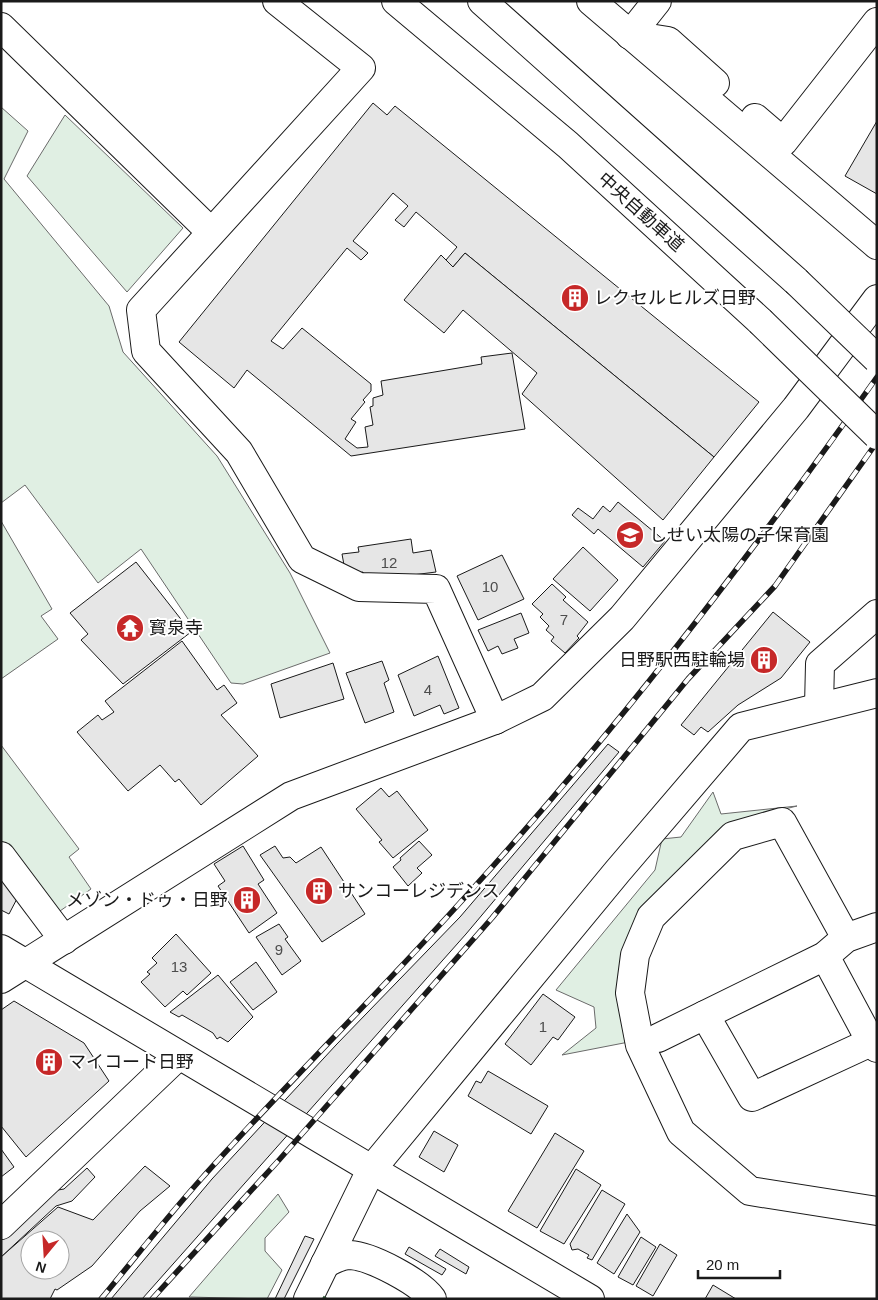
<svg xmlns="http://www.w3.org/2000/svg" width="878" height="1300" viewBox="0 0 878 1300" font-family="Arial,'Noto Sans JP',sans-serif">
	<rect width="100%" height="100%" fill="#fff"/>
	<!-- green -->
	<g fill="#e0efe3" stroke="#6a6a6a">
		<polygon points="1,107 28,131 4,179 109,306 123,352 217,456 290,573 330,653 243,684 231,683 141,549 98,583 25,485 1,503"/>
		<polygon points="65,115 183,228 127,292 27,176"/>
		<polygon points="1,521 52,609 41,616 58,639 1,679"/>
		<polygon points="1,745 79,849 69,857 91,889 60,911 46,908 1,847"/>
		<polygon points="713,792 721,814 797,806 729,823 651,910 634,1041 562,1055 596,1028 594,1007 556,990 655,870 662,839 681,837"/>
		<polygon points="278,1194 289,1212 265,1238 265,1251 282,1270 267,1299 189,1297"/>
	</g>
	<!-- building -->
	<g fill="#e6e6e6" stroke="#1a1a1a" fill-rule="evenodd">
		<polygon points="373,103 387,115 395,106 759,402 714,457 465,253 453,267 446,260 457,247 416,212 404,227 395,220 408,206 393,193 353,241 368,253 361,260 347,248 271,341 283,349 302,328 371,384 371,391 363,400 365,402 351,419 356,422 345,439 357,448 368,447 365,427 373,425 370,407 373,406 373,398 383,395 381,381 482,364 481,357 512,353 525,429 351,456 247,370 234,388 179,342"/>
		<polygon points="877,121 877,194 845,176"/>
		<polygon points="465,253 714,457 663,520 522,394 537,373 463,310 444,333 404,300 441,255 453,267"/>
		<polygon points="618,502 665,541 643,567 598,529 594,534 572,515 578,508 593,519 603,506 610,512"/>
		<polygon points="411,539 413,553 431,550 436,572 365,581 363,572 346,576 342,554 359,552 358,547"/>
		<polygon points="583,547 618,580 590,611 553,579"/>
		<polygon points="502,555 524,599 478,620 457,576"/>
		<polygon points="136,562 191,632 123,684 81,640 88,634 70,613"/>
		<polygon points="552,584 566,597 563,600 588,622 577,636 579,638 565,653 551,641 554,637 546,630 549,626 540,617 543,614 532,604"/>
		<polygon points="773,612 810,642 781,678 738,705 708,732 701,727 694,735 681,725"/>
		<polygon points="521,613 529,633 514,639 518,648 502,654 498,646 488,651 478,630"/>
		<polygon points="182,641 217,690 224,685 237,703 221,715 258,756 201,805 179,779 175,782 160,765 128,791 77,732 98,715 102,720 114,712 105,701"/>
		<polygon points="438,656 459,708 444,714 440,705 414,716 398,675"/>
		<polygon points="382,661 389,680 384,683 394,712 365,723 346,673"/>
		<polygon points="333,663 344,699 280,718 271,684"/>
		<polygon points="608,744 619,752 466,934 142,1299 111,1299 212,1179 336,1045 460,917"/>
		<polygon points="381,788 389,797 397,791 428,830 393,858 379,842 382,840 356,809"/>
		<polygon points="419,841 432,855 417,868 422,873 408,886 393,867 401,860 400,858"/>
		<polygon points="243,846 264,880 258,884 277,913 249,933 218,886 225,881 214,864"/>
		<polygon points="275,846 283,858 290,857 296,863 321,847 365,914 322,942 260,855"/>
		<polygon points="1,867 20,893 9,914 1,910"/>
		<polygon points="279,924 288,937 285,939 301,961 282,975 256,937"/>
		<polygon points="176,934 211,973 187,995 183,991 165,1007 141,982 150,974 147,972 157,963 152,958"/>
		<polygon points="256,962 277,992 253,1010 230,982"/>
		<polygon points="218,975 253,1017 228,1042 220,1037 217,1039 213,1033 182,1015 179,1017 170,1012"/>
		<polygon points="543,994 575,1017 558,1040 553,1037 531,1065 505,1044"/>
		<polygon points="14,1001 84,1043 109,1081 26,1157 1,1126 1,1010"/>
		<polygon points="488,1071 548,1106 531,1134 468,1096 476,1081 481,1083"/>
		<polygon points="434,1131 458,1145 444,1172 419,1157"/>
		<polygon points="555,1133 584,1151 537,1228 508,1211"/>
		<polygon points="1,1149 14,1167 1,1177"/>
		<path d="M145 1166 170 1186 140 1211 92 1266 57 1290 55 1289 50 1299H1V1257L58 1207 93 1220ZM30 1240H60V1270H30Z"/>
		<polygon points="87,1168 95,1177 72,1201 56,1206 1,1257 1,1237 46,1192 64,1189"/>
		<polygon points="576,1169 601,1185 564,1244 540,1231"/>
		<polygon points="602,1190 625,1204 592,1260 587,1258 589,1255 578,1249 572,1250 570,1244"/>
		<polygon points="627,1214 640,1232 614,1274 597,1263"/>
		<polygon points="305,1236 314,1239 284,1299 275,1299"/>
		<polygon points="641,1237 656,1247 633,1285 618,1277"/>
		<polygon points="660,1244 677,1255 653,1296 636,1286"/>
		<polygon points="409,1247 446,1269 442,1275 405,1254"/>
		<polygon points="440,1249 469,1267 466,1274 435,1256"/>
		<polygon points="713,1285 736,1299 705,1299"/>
	</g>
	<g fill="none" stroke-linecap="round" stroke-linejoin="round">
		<defs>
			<g id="minor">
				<polyline points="277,1 361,68 141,310 146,351 239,452 302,559 359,587 436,589 495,720"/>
				<polyline points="591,1 877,245"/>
				<polyline points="1,27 210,231"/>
				<polyline points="630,35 668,41 715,83"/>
				<polyline points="630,35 657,1"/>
				<polyline points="755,118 783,142 877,22"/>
				<polyline points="819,706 820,664 877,614"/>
				<polyline points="1,856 64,940"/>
				<polyline points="846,938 782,822 733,836 651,917 635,955 630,993 640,1045 681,1132 750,1191 877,1211"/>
				<polyline points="1,949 590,1299"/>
				<polyline points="825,956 871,1042 877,1048"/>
				<polyline points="1,979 291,796 495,720 542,697 622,618 796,408 877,299"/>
				<polyline points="705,1015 752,1097 871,1042"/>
				<polyline points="658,1038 825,956 846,938 877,927"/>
				<polyline points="1,1225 178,1056"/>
				<path d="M325 1264C332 1260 341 1255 350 1255 371 1256 420 1282 432 1299"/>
				<polyline points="308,1299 371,1170 617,872 741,727 877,693"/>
			</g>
			<g id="highway">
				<polyline points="396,1 568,145 760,321"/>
				<polyline points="482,1 796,281"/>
			</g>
		</defs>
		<!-- minor casing -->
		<use href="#minor" stroke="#1a1a1a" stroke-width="30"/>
		<!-- highway casing -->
		<use href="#highway" stroke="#1a1a1a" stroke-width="30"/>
		<!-- minor -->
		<use href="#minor" stroke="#fff" stroke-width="28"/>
		<!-- highway -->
		<use href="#highway" stroke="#fff" stroke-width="28"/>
		<defs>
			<g id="rail">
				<path d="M101 1299C135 1258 167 1217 202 1178 288 1082 381 991 467 895 615 732 750 557 877 377"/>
				<polyline points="152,1299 279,1160 492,918 688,679 775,586 877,442"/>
			</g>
		</defs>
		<!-- rail casing -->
		<use href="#rail" stroke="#1a1a1a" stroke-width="5.5"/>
		<!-- rail -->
		<use href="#rail" stroke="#fff" stroke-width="4" stroke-dasharray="11" stroke-linecap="butt"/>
		<defs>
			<g id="highway-bridge">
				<polyline points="796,281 877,359"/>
				<polyline points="760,321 877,435"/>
			</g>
		</defs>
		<!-- highway-bridge casing -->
		<use href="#highway-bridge" stroke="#1a1a1a" stroke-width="30" stroke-linecap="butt"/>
		<!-- highway-bridge -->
		<use href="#highway-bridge" stroke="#fff" stroke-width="28"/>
		<!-- hedge -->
		<polyline stroke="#2b5a34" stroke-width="4" stroke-dasharray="2.5 4" stroke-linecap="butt" points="324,1299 326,1296"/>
	</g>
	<!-- icons -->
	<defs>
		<symbol id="building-disc" viewBox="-11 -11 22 22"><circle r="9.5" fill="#c62828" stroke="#fff"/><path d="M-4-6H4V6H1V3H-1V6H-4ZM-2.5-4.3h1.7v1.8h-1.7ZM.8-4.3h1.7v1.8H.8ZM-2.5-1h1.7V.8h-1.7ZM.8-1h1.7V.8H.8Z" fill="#fff"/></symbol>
		<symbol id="school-disc" viewBox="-11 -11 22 22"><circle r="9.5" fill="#c62828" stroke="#fff"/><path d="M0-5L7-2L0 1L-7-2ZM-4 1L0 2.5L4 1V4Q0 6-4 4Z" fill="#fff"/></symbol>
		<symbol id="temple-disc" viewBox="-11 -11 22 22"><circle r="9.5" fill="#c62828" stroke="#fff"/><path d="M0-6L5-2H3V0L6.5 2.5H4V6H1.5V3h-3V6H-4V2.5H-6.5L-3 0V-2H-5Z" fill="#fff"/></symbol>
	</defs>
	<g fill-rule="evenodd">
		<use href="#building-disc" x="559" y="282" width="32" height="32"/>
		<use href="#school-disc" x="614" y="519" width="32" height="32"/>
		<use href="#temple-disc" x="114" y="612" width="32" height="32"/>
		<use href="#building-disc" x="748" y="644" width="32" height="32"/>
		<use href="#building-disc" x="303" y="875" width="32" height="32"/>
		<use href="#building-disc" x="231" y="884" width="32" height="32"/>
		<use href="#building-disc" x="33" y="1046" width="32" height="32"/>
	</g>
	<g text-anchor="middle" stroke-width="4" stroke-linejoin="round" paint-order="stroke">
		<!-- number labels -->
		<g font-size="15" fill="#4d4d4d">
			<text x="389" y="568">12</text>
			<text x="490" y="592">10</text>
			<text x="564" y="625">7</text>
			<text x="428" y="695">4</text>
			<text x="279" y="955">9</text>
			<text x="179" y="972">13</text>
			<text x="543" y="1032">1</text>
		</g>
		<!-- street labels -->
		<g font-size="18" fill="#1a1a1a" stroke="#fff">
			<text transform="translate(641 212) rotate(42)" y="6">中央自動車道</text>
		</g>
		<!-- poi labels -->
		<g font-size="18" fill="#1a1a1a" stroke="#fff" text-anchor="start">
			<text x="594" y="304">レクセルヒルズ日野</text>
			<text x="649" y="541">しせい太陽の子保育園</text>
			<text x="149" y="634">寳泉寺</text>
			<text x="745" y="666" text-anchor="end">日野駅西駐輪場</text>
			<text x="338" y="897">サンコーレジデンス</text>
			<text x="228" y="906" text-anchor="end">メゾン・ドゥ・日野</text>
			<text x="68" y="1068">マイコート日野</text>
		</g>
	</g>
	<!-- border -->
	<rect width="878" height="1300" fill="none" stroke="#1a1a1a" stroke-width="5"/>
	<!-- north arrow -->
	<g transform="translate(45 1255) rotate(198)"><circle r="24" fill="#ffffff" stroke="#a3a3a3"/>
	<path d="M0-4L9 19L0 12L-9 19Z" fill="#c62828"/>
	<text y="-8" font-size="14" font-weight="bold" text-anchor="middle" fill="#1a1a1a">N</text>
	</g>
	<!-- scale -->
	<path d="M698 1270v8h82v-8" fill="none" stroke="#1a1a1a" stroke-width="2.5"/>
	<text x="706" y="1270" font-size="15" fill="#1a1a1a" stroke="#ffffff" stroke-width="4" paint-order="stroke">20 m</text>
</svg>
